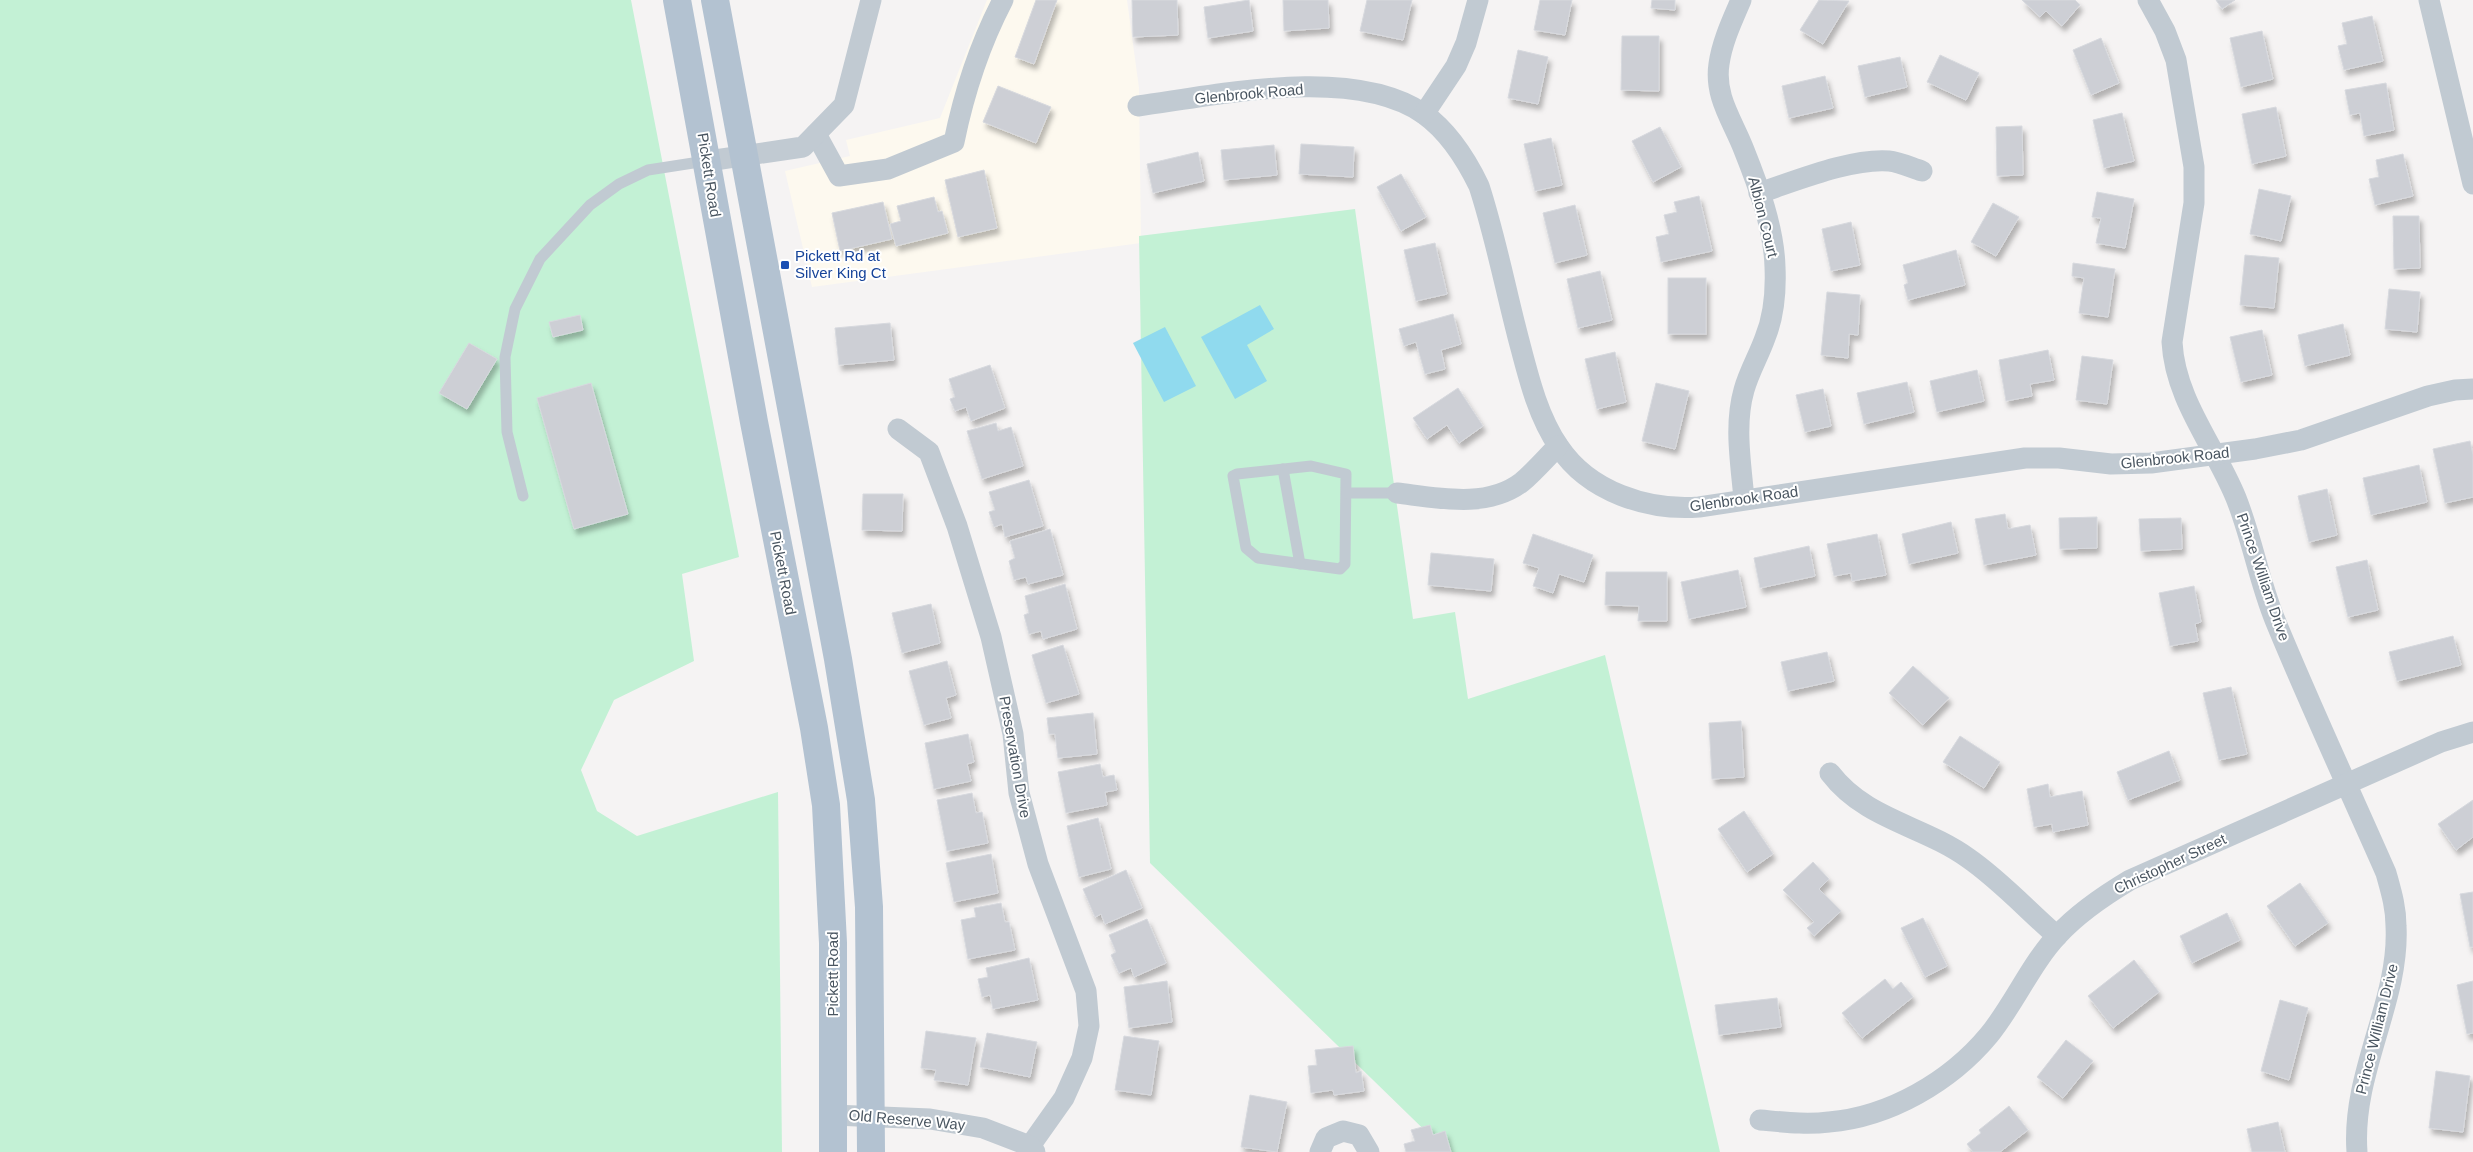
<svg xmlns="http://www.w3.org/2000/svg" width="2473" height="1152" viewBox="0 0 2473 1152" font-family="Arial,sans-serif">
	<defs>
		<filter id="shadow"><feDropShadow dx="3" dy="5.5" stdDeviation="2.5" flood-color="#0004"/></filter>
	</defs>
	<rect width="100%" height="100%" fill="#f5f3f3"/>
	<!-- commercial -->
	<polygon fill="#fdf9ef" points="987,0 1127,0 1139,88 1141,243 812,287 785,171 850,156 846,140 940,118"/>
	<!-- green -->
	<g fill="#c3f1d5">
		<polygon points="0,0 631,0 739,557 682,574 694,661 614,700 581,770 597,811 637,836 778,792 782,1152 0,1152"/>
		<polygon points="1355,209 1413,619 1455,612 1468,699 1605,655 1720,1152 1447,1152 1150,863 1139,236"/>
	</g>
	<!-- water -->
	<g fill="#90daee">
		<polygon points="1260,305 1274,329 1247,345 1267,381 1235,399 1201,337"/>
		<polygon points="1165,327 1196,386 1164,402 1133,343"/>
	</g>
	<!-- building -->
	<g fill="#cdcfd5" stroke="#d7d9de" filter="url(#shadow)">
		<polygon points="1036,0 1057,0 1034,64 1015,57"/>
		<polygon points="1132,0 1177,0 1178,35 1133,37"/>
		<polygon points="1249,0 1253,31 1208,38 1204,7"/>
		<polygon points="1283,0 1328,0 1329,28 1284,31"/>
		<polygon points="1367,0 1412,0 1403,40 1360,31"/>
		<polygon points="1540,0 1572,0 1565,35 1534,30"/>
		<polygon points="1652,0 1675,0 1675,10 1651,8"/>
		<polygon points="1819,0 1849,1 1823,44 1800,30"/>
		<polygon points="2022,0 2075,0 2080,5 2062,26 2046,11 2040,17"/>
		<polygon points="2216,0 2235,0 2222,9"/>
		<polygon points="2372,16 2383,61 2344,70 2338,46 2347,44 2342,23"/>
		<polygon points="2262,31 2273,79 2241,87 2230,38"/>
		<polygon points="1622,36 1659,36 1659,91 1621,90"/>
		<polygon points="2101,38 2119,83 2091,95 2073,50"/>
		<polygon points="1518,50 1548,57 1538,104 1508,98"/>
		<polygon points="1940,55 1979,73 1966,100 1927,82"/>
		<polygon points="1900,57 1907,87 1865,97 1858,66"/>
		<polygon points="1825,76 1833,108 1789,118 1782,86"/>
		<polygon points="2386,83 2394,130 2364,136 2360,113 2350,115 2345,90"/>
		<polygon points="998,86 1051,107 1036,143 983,122"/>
		<polygon points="2276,107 2286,156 2252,164 2242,114"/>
		<polygon points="2122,113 2134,161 2104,168 2093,120"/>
		<polygon points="2022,126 2023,175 1997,176 1996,127"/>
		<polygon points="1660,127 1681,167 1653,182 1632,141"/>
		<polygon points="1551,138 1562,185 1535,191 1524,144"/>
		<polygon points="1301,144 1354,147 1353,177 1299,174"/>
		<polygon points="1274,145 1277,175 1224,180 1221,150"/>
		<polygon points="1198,152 1204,181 1153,193 1147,164"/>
		<polygon points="2403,154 2413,196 2375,205 2369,179 2379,177 2376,160"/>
		<polygon points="984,170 997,228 958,237 945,180"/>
		<polygon points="1401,174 1426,217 1401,231 1377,187"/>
		<polygon points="2259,189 2291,196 2281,241 2250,234"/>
		<polygon points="2097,192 2134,199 2125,248 2096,243 2101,218 2092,217"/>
		<polygon points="1699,196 1712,251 1661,262 1656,237 1669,234 1664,215 1677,212 1674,202"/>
		<polygon points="934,197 938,212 942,211 948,233 896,246 890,224 901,221 897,206"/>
		<polygon points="883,202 892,239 840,251 832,213"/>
		<polygon points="1993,203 2019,217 1996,256 1971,242"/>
		<polygon points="1575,205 1587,255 1555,263 1543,213"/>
		<polygon points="2393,216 2419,216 2420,268 2394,269"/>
		<polygon points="1851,222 1860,265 1831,271 1822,229"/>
		<polygon points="1435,243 1447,294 1416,301 1404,250"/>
		<polygon points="1956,250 1965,285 1908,300 1904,285 1908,283 1903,265"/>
		<polygon points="2245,255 2279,258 2274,308 2240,305"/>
		<polygon points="2073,263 2115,269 2108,317 2079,313 2084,278 2072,276"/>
		<polygon points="1600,271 1612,320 1578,328 1567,279"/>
		<rect x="1668" y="278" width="38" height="56"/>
		<polygon points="2389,289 2420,292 2417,332 2385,329"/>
		<polygon points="1827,292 1860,295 1858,335 1849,334 1848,358 1821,355"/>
		<polygon points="1453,314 1461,344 1441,350 1445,369 1425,374 1416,342 1404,346 1399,329"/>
		<polygon points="580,315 583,330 553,337 549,322"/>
		<polygon points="890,323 894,360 839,365 835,328"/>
		<polygon points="2343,324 2350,355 2305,366 2298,335"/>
		<polygon points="2262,330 2272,375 2241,382 2230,337"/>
		<polygon points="469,343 497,359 467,409 439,393"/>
		<polygon points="2048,350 2054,380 2030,384 2032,396 2006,401 1999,360"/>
		<polygon points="1615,352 1626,402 1597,409 1585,359"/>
		<polygon points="2082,356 2113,360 2107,404 2076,400"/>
		<polygon points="990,365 1005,408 971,421 966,407 955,411 950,399 955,397 949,379"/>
		<polygon points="1977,370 1984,401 1937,412 1930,381"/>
		<polygon points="1907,382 1914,412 1864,424 1857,393"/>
		<polygon points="591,383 628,514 574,529 537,398"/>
		<polygon points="1656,383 1689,391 1675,449 1642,441"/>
		<polygon points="1458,388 1483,426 1459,443 1447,425 1427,439 1413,418"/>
		<polygon points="1823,389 1831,426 1805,432 1796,395"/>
		<polygon points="996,423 998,431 1011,427 1023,466 982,479 967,431"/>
		<polygon points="2470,441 2473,455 2473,497 2445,503 2433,449"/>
		<polygon points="2419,465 2427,502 2371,515 2363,478"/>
		<polygon points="1029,480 1043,526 1005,537 1002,524 994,527 989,512 995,510 989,492"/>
		<polygon points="2327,489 2337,535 2309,542 2298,496"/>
		<polygon points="863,494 903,494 902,531 862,530"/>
		<polygon points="2005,514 2008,529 2030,525 2036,555 1984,565 1975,519"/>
		<polygon points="2097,517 2097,548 2060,549 2059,518"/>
		<polygon points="2181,518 2182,549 2141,551 2139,519"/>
		<polygon points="1951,522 1958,553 1909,564 1902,534"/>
		<polygon points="1050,529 1063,575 1028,584 1026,577 1014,580 1009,561 1015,558 1010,541"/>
		<polygon points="1533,534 1593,555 1584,582 1559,574 1553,593 1533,586 1539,568 1523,563"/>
		<polygon points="1877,534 1886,575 1852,581 1851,573 1834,576 1827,544"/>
		<polygon points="1809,546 1815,576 1760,588 1754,558"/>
		<polygon points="1431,553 1494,559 1491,591 1428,585"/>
		<polygon points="2367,560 2378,610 2348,617 2336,567"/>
		<polygon points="1738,570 1746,607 1689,619 1681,582"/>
		<polygon points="1606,572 1667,572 1667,621 1638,621 1639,606 1605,605"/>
		<polygon points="1065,584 1077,629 1043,639 1041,631 1029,634 1024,615 1029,613 1025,596"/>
		<polygon points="2194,586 2201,622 2195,624 2198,641 2170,646 2159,593"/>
		<polygon points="931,604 940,643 902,653 892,613"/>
		<polygon points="2453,636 2461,665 2397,681 2389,652"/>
		<polygon points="1063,645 1079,694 1046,703 1032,655"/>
		<polygon points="1827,652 1834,681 1788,691 1781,662"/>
		<polygon points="947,661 956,695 946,698 951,718 924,725 909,671"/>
		<polygon points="1913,666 1949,698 1923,725 1889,693"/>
		<polygon points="2231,687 2247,754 2219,760 2203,693"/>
		<polygon points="1093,713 1097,754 1058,758 1055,734 1049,734 1047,718"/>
		<polygon points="1741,721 1744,777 1712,779 1709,723"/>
		<polygon points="968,734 974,762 967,764 971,781 934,789 925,743"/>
		<polygon points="1960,736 2000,762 1984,788 1943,762"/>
		<polygon points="2169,751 2180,780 2128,800 2117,772"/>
		<polygon points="1100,764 1103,777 1114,775 1117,790 1105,792 1107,805 1066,813 1058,772"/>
		<polygon points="2048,784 2050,797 2082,791 2088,825 2053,832 2052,824 2034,827 2027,789"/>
		<polygon points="972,793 976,813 982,812 988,843 947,851 937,800"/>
		<polygon points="2473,800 2473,837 2456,850 2438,824"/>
		<polygon points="1744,811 1773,854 1747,872 1718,829"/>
		<polygon points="1098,818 1111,869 1079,877 1067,826"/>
		<polygon points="991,854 998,893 954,902 946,863"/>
		<polygon points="1813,862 1829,879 1819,889 1841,911 1814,936 1807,928 1814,922 1783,890"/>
		<polygon points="1126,870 1142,908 1105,924 1101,914 1095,917 1083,889"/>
		<polygon points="2300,883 2328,923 2295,946 2267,906"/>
		<polygon points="2473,892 2473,947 2470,947 2460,894"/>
		<polygon points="1001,903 1005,922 1009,922 1015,950 968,959 961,920 976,917 974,908"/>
		<polygon points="2227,913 2240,940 2192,963 2180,936"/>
		<polygon points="1923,918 1947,966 1925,977 1901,928"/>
		<polygon points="1147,919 1166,963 1134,977 1131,968 1119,973 1111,955 1116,952 1109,935"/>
		<polygon points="1029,958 1038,1000 993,1009 990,995 982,997 978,979 988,977 986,968"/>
		<polygon points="2134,960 2159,992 2113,1028 2088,996"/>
		<polygon points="1885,979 1893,989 1901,982 1913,997 1862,1038 1842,1013"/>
		<polygon points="1167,981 1172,1022 1129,1028 1124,987"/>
		<polygon points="2473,981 2473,1033 2467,1034 2457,985"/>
		<polygon points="1777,998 1781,1027 1719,1035 1715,1005"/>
		<polygon points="2280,1000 2308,1008 2289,1080 2261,1071"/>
		<polygon points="926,1031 976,1038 968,1085 934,1080 936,1070 921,1068"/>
		<polygon points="987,1033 1037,1042 1030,1077 980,1067"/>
		<polygon points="1124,1036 1159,1041 1151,1095 1115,1090"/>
		<polygon points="2066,1040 2093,1061 2063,1098 2037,1077"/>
		<polygon points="1353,1046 1356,1073 1361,1071 1364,1091 1334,1095 1333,1090 1311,1093 1308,1066 1317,1065 1315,1050"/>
		<polygon points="2436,1071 2470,1076 2463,1132 2429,1128"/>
		<polygon points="1250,1095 1287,1102 1277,1152 1241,1147"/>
		<polygon points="2009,1106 2028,1130 2000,1152 1973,1152 1967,1144 1981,1133 1979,1130"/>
		<polygon points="2278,1122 2285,1152 2252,1152 2247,1129"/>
		<polygon points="1430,1125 1433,1135 1445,1131 1451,1152 1406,1152 1404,1144 1415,1141 1411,1130"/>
	</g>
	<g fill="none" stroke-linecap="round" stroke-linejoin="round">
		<!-- service -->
		<g stroke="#c1cad2" stroke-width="11">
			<polygon points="1311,466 1346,474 1345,564 1340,569 1258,558 1246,548 1233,476 1237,474"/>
			<polyline points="1283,469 1300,564"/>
			<polyline points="1347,493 1397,493"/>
			<polyline points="523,496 507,432 505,357 515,309 540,259 590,205 619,184 648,170 706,161"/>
		</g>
		<!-- minor -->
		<g stroke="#c1cad2" stroke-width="21">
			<path d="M1741 0C1732 21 1722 42 1719 64 1714 97 1733 121 1744 150 1758 185 1774 228 1775 267 1776 290 1774 316 1765 338 1759 355 1749 372 1744 390 1734 425 1741 464 1744 499"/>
			<path d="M2148 0 2165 31 2176 60 2194 167V203L2172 342C2175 400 2215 446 2236 498 2252 538 2259 581 2275 620 2310 705 2349 789 2386 873 2391 891 2396 907 2396 926 2400 1001 2351 1073 2357 1152"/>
			<polyline points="2429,0 2473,184"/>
			<path d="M1138 106C1218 95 1353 65 1424 114 1449 132 1466 159 1479 186 1495 235 1505 287 1518 337 1528 375 1537 415 1559 447 1589 492 1648 511 1699 507L2025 458H2059L2111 464 2151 463 2255 449 2301 440 2428 396 2455 390 2473 389"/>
			<polyline points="1424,114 1456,66 1466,43 1478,0"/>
			<path d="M816 134 839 176 888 169 954 142C964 93 980 44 1003 0"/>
			<polyline points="708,161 803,147 844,105 871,0"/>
			<path d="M1759 193C1796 181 1851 158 1889 161 1900 162 1912 168 1922 171"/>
			<polyline points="898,429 929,452 957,526 991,637 1013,734 1019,793 1038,864 1086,991 1089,1026 1082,1058 1064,1098 1030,1146"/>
			<path d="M1397 493C1438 498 1487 509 1522 482 1535 471 1546 458 1558 446"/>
			<path d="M1830 773C1866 820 1922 825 1968 858 2000 880 2027 910 2057 936"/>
			<polyline points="833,1115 930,1119 983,1128 1030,1146 1035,1152"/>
			<path d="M1760 1120C1783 1122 1806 1125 1829 1122 1889 1117 1950 1082 1989 1035 2013 1006 2032 962 2058 935 2078 913 2105 895 2130 880L2441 742 2473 732"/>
			<polyline points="1320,1152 1326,1138 1343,1131 1359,1135 1369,1152"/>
		</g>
		<!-- primary -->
		<g stroke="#b3c2d1" stroke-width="28">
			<polyline points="677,0 754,422 814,728 826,805 833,943 833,1152"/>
			<polyline points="715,0 838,659 861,800 869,907 871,1152"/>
		</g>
	</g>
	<!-- markers -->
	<rect fill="#1a4fb4" stroke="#fff" stroke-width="2" x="780" y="260" width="10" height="10" rx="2.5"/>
	<g text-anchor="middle" stroke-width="4" stroke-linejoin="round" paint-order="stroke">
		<!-- street labels -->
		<g font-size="15" fill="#4a5661" stroke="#fff">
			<text transform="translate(1249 94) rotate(-5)" y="5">Glenbrook Road</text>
			<text transform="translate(709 175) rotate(81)" y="5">Pickett Road</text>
			<text transform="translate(1763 217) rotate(76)" y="5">Albion Court</text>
			<text transform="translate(2175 458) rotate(-6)" y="5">Glenbrook Road</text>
			<text transform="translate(1744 499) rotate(-8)" y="5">Glenbrook Road</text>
			<text transform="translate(783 573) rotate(79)" y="5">Pickett Road</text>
			<text transform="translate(2263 577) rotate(71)" y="5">Prince William Drive</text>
			<text transform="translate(1015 757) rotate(80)" y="5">Preservation Drive</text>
			<text transform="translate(2170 864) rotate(-25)" y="5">Christopher Street</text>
			<text transform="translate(833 974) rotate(-90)" y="5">Pickett Road</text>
			<text transform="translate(2377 1029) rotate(-76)" y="5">Prince William Drive</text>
			<text transform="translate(907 1120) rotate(5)" y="5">Old Reserve Way</text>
		</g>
		<!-- transit labels -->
		<g font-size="15" fill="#164399" stroke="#fff" text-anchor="start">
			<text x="795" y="261">Pickett Rd at<tspan x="795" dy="17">Silver King Ct</tspan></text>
		</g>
	</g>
</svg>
